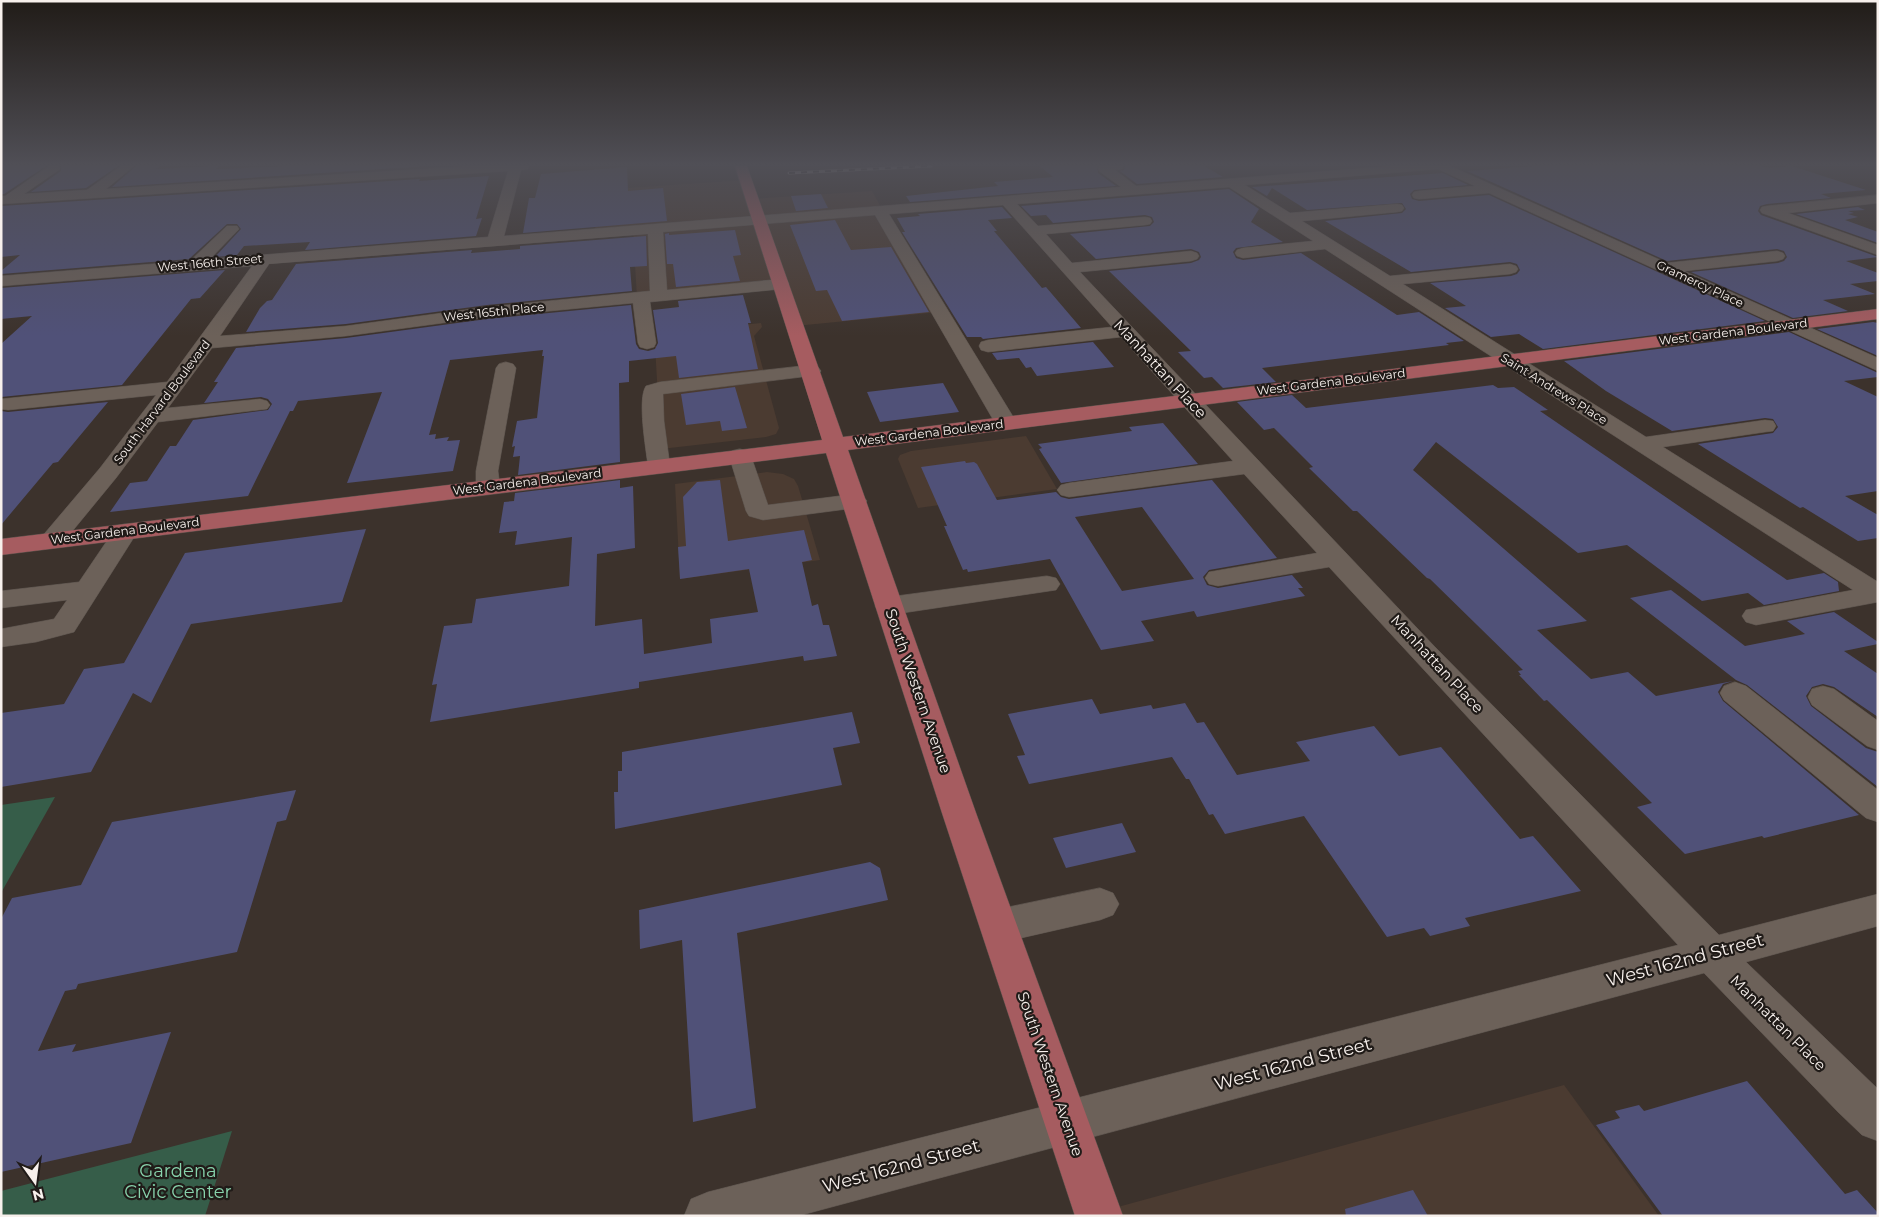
<svg xmlns="http://www.w3.org/2000/svg" width="1879" height="1217" viewBox="0 0 1879 1217" font-family="Montserrat,sans-serif">
	<rect width="100%" height="100%" fill="#3c322c"/>
	<!-- built -->
	<g fill="#4b3b31">
		<polygon points="746,180 752,199 872,191 939,312 795,326 781,284 637,298 633,230 595,233 597,190"/>
		<polygon points="761,323 762,327 754,336 779,428 776,434 766,437 661,449 655,346 684,343 683,331"/>
		<polygon points="1026,436 1057,489 918,508 898,459 900,455 911,451"/>
		<polygon points="767,472 783,474 794,479 798,486 820,560 680,579 675,484"/>
		<polygon points="1564,1085 1659,1216 1085,1216"/>
	</g>
	<!-- green -->
	<g fill="#365d49">
		<polygon points="55,797 1,893 1,805"/>
		<polygon points="232,1131 205,1216 1,1216 1,1191"/>
	</g>
	<!-- building -->
	<g fill="#505178" fill-rule="evenodd">
		<polygon points="1,166 46,166 4,194 1,194"/>
		<polygon points="61,166 118,166 86,188 31,192 61,171"/>
		<polygon points="136,166 160,166 156,169 216,166 219,166 216,169 290,166 427,166 112,187"/>
		<polygon points="1040,166 1097,166 1098,173 1116,186 910,202 906,196 998,186 994,182 1053,177"/>
		<polygon points="1125,166 1204,166 1223,177 1137,184 1120,171 1124,170"/>
		<polygon points="1536,166 1761,166 1769,168 1792,166 1866,190 1821,194 1831,198 1767,204 1760,206 1758,211 1761,215 1878,257 1846,261 1878,273 1878,281 1850,284 1875,294 1823,300 1848,311 1793,318 1691,272 1778,263 1784,261 1787,257 1784,251 1777,249 1667,261 1467,171"/>
		<polygon points="627,167 628,191 663,188 667,221 523,233 529,198 535,198 541,174"/>
		<polygon points="1443,173 1468,185 1414,190 1410,194 1412,199 1419,201 1489,195 1765,321 1543,349 1519,334 1491,337 1445,308 1466,306 1430,283 1511,276 1517,274 1520,270 1517,264 1510,262 1411,272 1325,221 1402,213 1406,209 1402,203 1307,210 1272,188 1267,196 1252,187"/>
		<polygon points="489,176 476,219 482,218 476,236 305,250 310,242 244,246 237,255 215,257 241,229 237,224 227,224 189,259 1,274 1,271 20,255 1,257 1,206 420,179 419,181"/>
		<polygon points="1229,189 1259,209 1251,222 1283,242 1236,248 1233,252 1236,258 1243,260 1301,253 1397,315 1419,312 1464,341 1446,343 1449,345 1262,368 1276,382 1223,388 1212,377 1204,378 1178,352 1191,351 1109,271 1191,263 1199,260 1201,257 1199,252 1191,249 1096,259 1070,234 1150,226 1154,222 1152,217 1145,215 1053,223 1046,215 1031,216 1021,206"/>
		<polygon points="821,194 828,208 796,211 791,196"/>
		<polygon points="1002,207 1012,218 988,220 997,231 994,231 1042,288 1046,287 1081,328 983,339 981,337 967,337 902,232 905,232 897,218 920,216 918,214"/>
		<polygon points="1858,207 1865,210 1848,211 1854,213 1848,214 1858,217 1845,220 1878,232 1878,243 1796,214"/>
		<polygon points="835,220 851,250 891,247 929,312 842,321 827,290 816,291 790,225"/>
		<polygon points="735,230 741,255 733,256 740,281 676,287 673,264 667,264 665,234 669,233 669,235"/>
		<polygon points="646,236 647,266 630,267 632,291 487,305 346,324 246,332 260,308 267,301 272,300 296,264 472,250 471,253 520,249 520,246"/>
		<polygon points="225,270 200,298 191,299 122,385 1,397 1,344 32,316 1,319 1,288"/>
		<polygon points="743,295 751,323 748,323 758,369 679,378 676,356 629,361 629,382 619,383 620,462 518,475 520,456 513,457 515,446 512,447 517,421 537,418 544,356 542,356 543,350 450,360 429,435 436,434 435,439 449,437 447,441 460,440 453,471 347,483 382,392 298,401 293,411 290,411 248,496 110,512 130,483 147,481 170,446 176,446 193,420 268,410 272,404 268,399 261,397 204,403 218,382 214,382 236,348 346,338 487,319 631,305 636,344 639,349 648,351 655,349 658,343 653,310 679,307 678,301"/>
		<polygon points="1873,322 1878,323 1878,356 1817,329"/>
		<polygon points="1789,332 1878,373 1878,377 1844,381 1878,397 1878,491 1845,496 1878,515 1878,538 1858,541 1803,507 1800,508 1698,444 1773,433 1778,427 1773,419 1765,418 1672,431 1606,391 1564,361"/>
		<polygon points="1093,342 1114,367 1037,376 1031,367 1026,368 1019,358 997,360 992,353"/>
		<polygon points="943,383 959,412 880,422 867,392"/>
		<polygon points="1493,385 1498,388 1514,387 1548,410 1540,411 1787,580 1824,573 1838,582 1839,591 1764,605 1748,593 1702,601 1627,545 1578,553 1436,442 1413,470 1587,621 1537,630 1591,679 1628,672 1656,696 1733,681 1723,684 1718,692 1723,701 1859,815 1764,838 1762,836 1685,854 1637,807 1652,803 1547,700 1544,701 1519,675 1521,675 1518,671 1523,670 1430,579 1427,578 1357,511 1353,511 1309,468 1313,467 1274,428 1264,430 1237,402 1292,395 1306,408"/>
		<polygon points="735,387 747,428 722,431 720,421 686,425 681,394"/>
		<polygon points="108,402 58,462 53,463 1,525 1,411 8,412"/>
		<polygon points="1163,423 1198,464 1061,483 1039,449 1042,448 1038,444 1132,431 1129,427"/>
		<path d="M965 461 966 463 974 462 977 464 997 500 1056 492 1061 497 1069 499 1212 480 1277 558 1209 570 1203 577 1207 585 1218 588 1292 575 1303 588H1298L1305 596 1197 617 1194 611 1141 621 1154 641 1101 650 1050 559 968 572 967 569 963 570 944 526H947L921 467ZM1142 507 1194 579 1122 591 1075 517Z"/>
		<polygon points="620,480 620,488 633,486 635,548 597,554 595,626 642,619 644,654 712,643 710,619 758,612 749,569 680,579 678,547 686,546 683,497 697,482 720,480 728,541 804,530 812,560 802,562 812,606 818,604 823,625 829,625 837,656 804,661 803,656 639,682 639,688 430,722 437,684 432,685 444,626 472,623 476,599 569,586 572,537 515,545 517,531 499,533 504,502 514,501 515,493"/>
		<polygon points="366,529 342,602 191,624 151,703 133,693 91,772 1,787 1,713 64,704 84,669 124,663 185,553"/>
		<polygon points="1671,590 1745,646 1805,634 1787,621 1834,612 1878,642 1878,644 1844,651 1878,674 1878,717 1834,687 1823,684 1812,687 1806,696 1811,706 1866,748 1878,752 1878,787 1747,685 1736,680 1630,598"/>
		<polygon points="1092,699 1100,714 1151,705 1153,709 1185,703 1197,723 1204,722 1237,775 1310,761 1296,742 1374,726 1399,756 1441,747 1520,839 1533,836 1581,891 1465,918 1470,926 1430,936 1424,928 1387,937 1304,816 1225,834 1213,814 1209,815 1189,779 1186,779 1172,757 1029,784 1017,756 1025,755 1008,714"/>
		<polygon points="852,712 860,743 833,748 842,785 615,829 614,792 618,792 618,771 622,771 622,752"/>
		<polygon points="296,790 286,820 277,822 237,952 78,984 76,989 65,991 38,1051 76,1044 72,1052 171,1032 131,1143 1,1172 1,919 12,898 81,885 112,822"/>
		<polygon points="1122,823 1136,852 1066,868 1053,838"/>
		<polygon points="870,862 880,868 888,900 737,933 756,1108 693,1122 682,940 640,949 639,910"/>
		<polygon points="1747,1081 1845,1194 1857,1190 1878,1213 1878,1216 1663,1216 1596,1125 1620,1118 1615,1111 1639,1105 1644,1111"/>
		<polygon points="1413,1190 1428,1216 1346,1216 1345,1209"/>
	</g>
	<g fill="none" stroke-linecap="round" stroke-linejoin="round">
		<defs>
			<g id="minor">
				<path d="M49 166H59L60 169 24 194 87 190 121 166H134L106 189 471 166H529L528 169 521 170 504 236 1121 187 1099 171 1098 168 1099 166H1123L1122 169 1115 170 1136 186 1393 166H1450L1667 263 1777 251 1783 253 1785 256 1783 259 1777 261 1684 271 1878 358V371L1489 193 1419 199 1414 198 1412 195 1414 192 1419 191 1475 186 1438 169 1245 185 1290 213 1397 204 1402 205 1404 208 1402 211 1397 212 1302 221 1390 276 1510 264 1516 266 1518 269 1516 272 1510 274 1403 284 1646 437 1765 420 1773 421 1776 426 1773 431 1765 432 1663 447 1878 582V602L1756 625 1746 622 1742 616 1746 610 1853 590 1325 249 1243 258 1237 256 1235 253 1237 250 1243 248 1313 241 1229 187 1017 204 1038 226 1145 217 1150 218 1152 221 1150 224 1145 225 1046 234 1072 263 1191 251 1197 253 1199 256 1197 259 1191 261 1080 272 1435 647 1719 935 1878 894V926L1746 962 1878 1089V1141L1862 1135 1838 1112 1704 973 798 1216H684L691 1199 708 1192 1678 945 1329 567 1218 586 1209 584 1205 578 1209 572 1317 553 1244 474 1069 497 1061 495 1057 490 1061 485 1069 483 1233 461 1121 337 988 352 981 350 979 346 981 342 988 340 1112 327 1003 205 889 214 1017 423 1014 428 1006 429 998 428 995 423 875 215 663 232 667 290 781 279 787 280 789 284 787 288 781 289 650 302 656 343 654 347 647 349 640 347 638 343 633 303 487 317 346 336 212 348 168 408 260 399 267 401 270 405 267 409 158 422 116 478 61 545 52 548 43 545 39 540 100 468 156 395 8 410 1 409V399L167 382 252 266 1 286V276L190 261 227 226H237L239 229 210 259 488 237 508 171 1 204V196H5ZM648 234 650 291 487 307 346 326 220 336 269 264Z"/>
				<polygon points="1878,195 1878,203 1788,213 1878,245 1878,255 1762,213 1760,210 1762,207 1767,206"/>
				<polygon points="506,362 513,364 516,368 498,471 500,487 496,492 488,494 480,492 476,487 476,471 496,368 499,364"/>
				<path d="M811 365 818 367 821 371 818 375 663 394 664 421 670 466 667 471 659 473 651 471 648 466C646 449 637 399 646 386L660 382Z"/>
				<polygon points="740,449 748,451 751,456 768,505 855,494 863,496 867,501 863,506 855,508 763,520 749,516 746,511 729,456 732,451"/>
				<polygon points="126,524 135,526 138,531 74,632 36,642 1,647 1,629 54,619 67,600 1,608 1,591 79,582 117,526"/>
				<polygon points="1047,576 1056,578 1060,584 1056,590 889,615 879,612 875,606 879,600 889,597"/>
				<polygon points="1735,682 1746,686 1878,790 1878,822 1866,818 1724,700 1720,693 1724,686"/>
				<polygon points="1823,686 1834,689 1878,721 1878,750 1867,746 1812,705 1808,697 1812,689"/>
				<polygon points="1100,888 1113,893 1119,904 1113,915 1100,920 999,943 986,938 980,926 986,914 999,909"/>
			</g>
			<polygon id="major" points="735,166 747,166 843,437 1878,309 1878,319 848,450 976,813 1123,1216 1075,1216 942,813 826,453 1,555 1,539 822,440"/>
		</defs>
		<!-- minor casing -->
		<use href="#minor" stroke="#5a524c" stroke-width="1"/>
		<!-- major casing -->
		<use href="#major" stroke="#5a524c" stroke-width="1"/>
		<!-- minor -->
		<use href="#minor" fill="#6c6159" fill-rule="evenodd"/>
		<!-- major -->
		<use href="#major" fill="#a65c60" fill-rule="evenodd"/>
		<defs>
			<polyline id="rail" points="789,173 931,166"/>
		</defs>
		<!-- rail casing -->
		<use href="#rail" stroke="#d2cac6" stroke-width="3"/>
		<!-- rail -->
		<use href="#rail" stroke="#201b18" stroke-width="2" stroke-dasharray="6" stroke-linecap="butt"/>
	</g>
	<!-- sky -->
	<linearGradient id="sky" x2="0" y2="1"><stop stop-color="#211c18"/><stop offset="0.49" stop-color="#504f56"/><stop offset="1" stop-color="#504f56" stop-opacity="0"/></linearGradient>
	<rect width="1879" height="336" fill="url(#sky)"/>
	<g text-anchor="middle" stroke-width="4.5" stroke-linejoin="round" paint-order="stroke">
		<!-- far-street labels -->
		<g font-size="12" fill="#f7f0ec" stroke="#201b18">
			<text transform="translate(210 263) rotate(-5)" y="4">West 166th Street</text>
			<text transform="translate(1700 284) rotate(25)" y="4">Gramercy Place</text>
			<text transform="translate(494 312) rotate(-6)" y="4">West 165th Place</text>
			<text transform="translate(1733 332) rotate(-7)" y="4">West Gardena Boulevard</text>
			<text transform="translate(1331 382) rotate(-7)" y="4">West Gardena Boulevard</text>
			<text transform="translate(1554 389) rotate(32)" y="4">Saint Andrews Place</text>
			<text transform="translate(162 402) rotate(-53)" y="4">South Harvard Boulevard</text>
			<text transform="translate(929 433) rotate(-7)" y="4">West Gardena Boulevard</text>
			<text transform="translate(527 482) rotate(-7)" y="4">West Gardena Boulevard</text>
			<text transform="translate(125 531) rotate(-7)" y="4">West Gardena Boulevard</text>
		</g>
		<!-- street labels -->
		<g font-size="15" fill="#f7f0ec" stroke="#201b18">
			<text transform="translate(1160 369) rotate(47)" y="5">Manhattan Place</text>
			<text transform="translate(1437 664) rotate(47)" y="5">Manhattan Place</text>
			<text transform="translate(918 691) rotate(71)" y="5">South Western Avenue</text>
			<text transform="translate(1778 1023) rotate(45)" y="5">Manhattan Place</text>
			<text transform="translate(1050 1074) rotate(71)" y="5">South Western Avenue</text>
		</g>
		<!-- near-street labels -->
		<g font-size="18" fill="#f7f0ec" stroke="#201b18">
			<text transform="translate(1685 960) rotate(-15)" y="6">West 162nd Street</text>
			<text transform="translate(1293 1064) rotate(-15)" y="6">West 162nd Street</text>
			<text transform="translate(901 1166) rotate(-15)" y="6">West 162nd Street</text>
		</g>
		<!-- near-park labels -->
		<g font-size="18" fill="#88d3ac" stroke="#201b18">
			<text x="178" y="1177">Gardena<tspan x="178" dy="21">Civic Center</tspan></text>
		</g>
	</g>
	<!-- border -->
	<rect width="1879" height="1217" fill="none" stroke="#f7f0ec" stroke-width="5"/>
	<!-- north arrow -->
	<g transform="translate(35 1182) rotate(166)" stroke="#201b18" stroke-width="4" paint-order="stroke">
	<path d="M0-4L9 19L0 12L-9 19Z" fill="#f7f0ec"/>
	<text y="-8" font-size="14" font-weight="bold" text-anchor="middle" fill="#f7f0ec">N</text>
	</g>
</svg>
